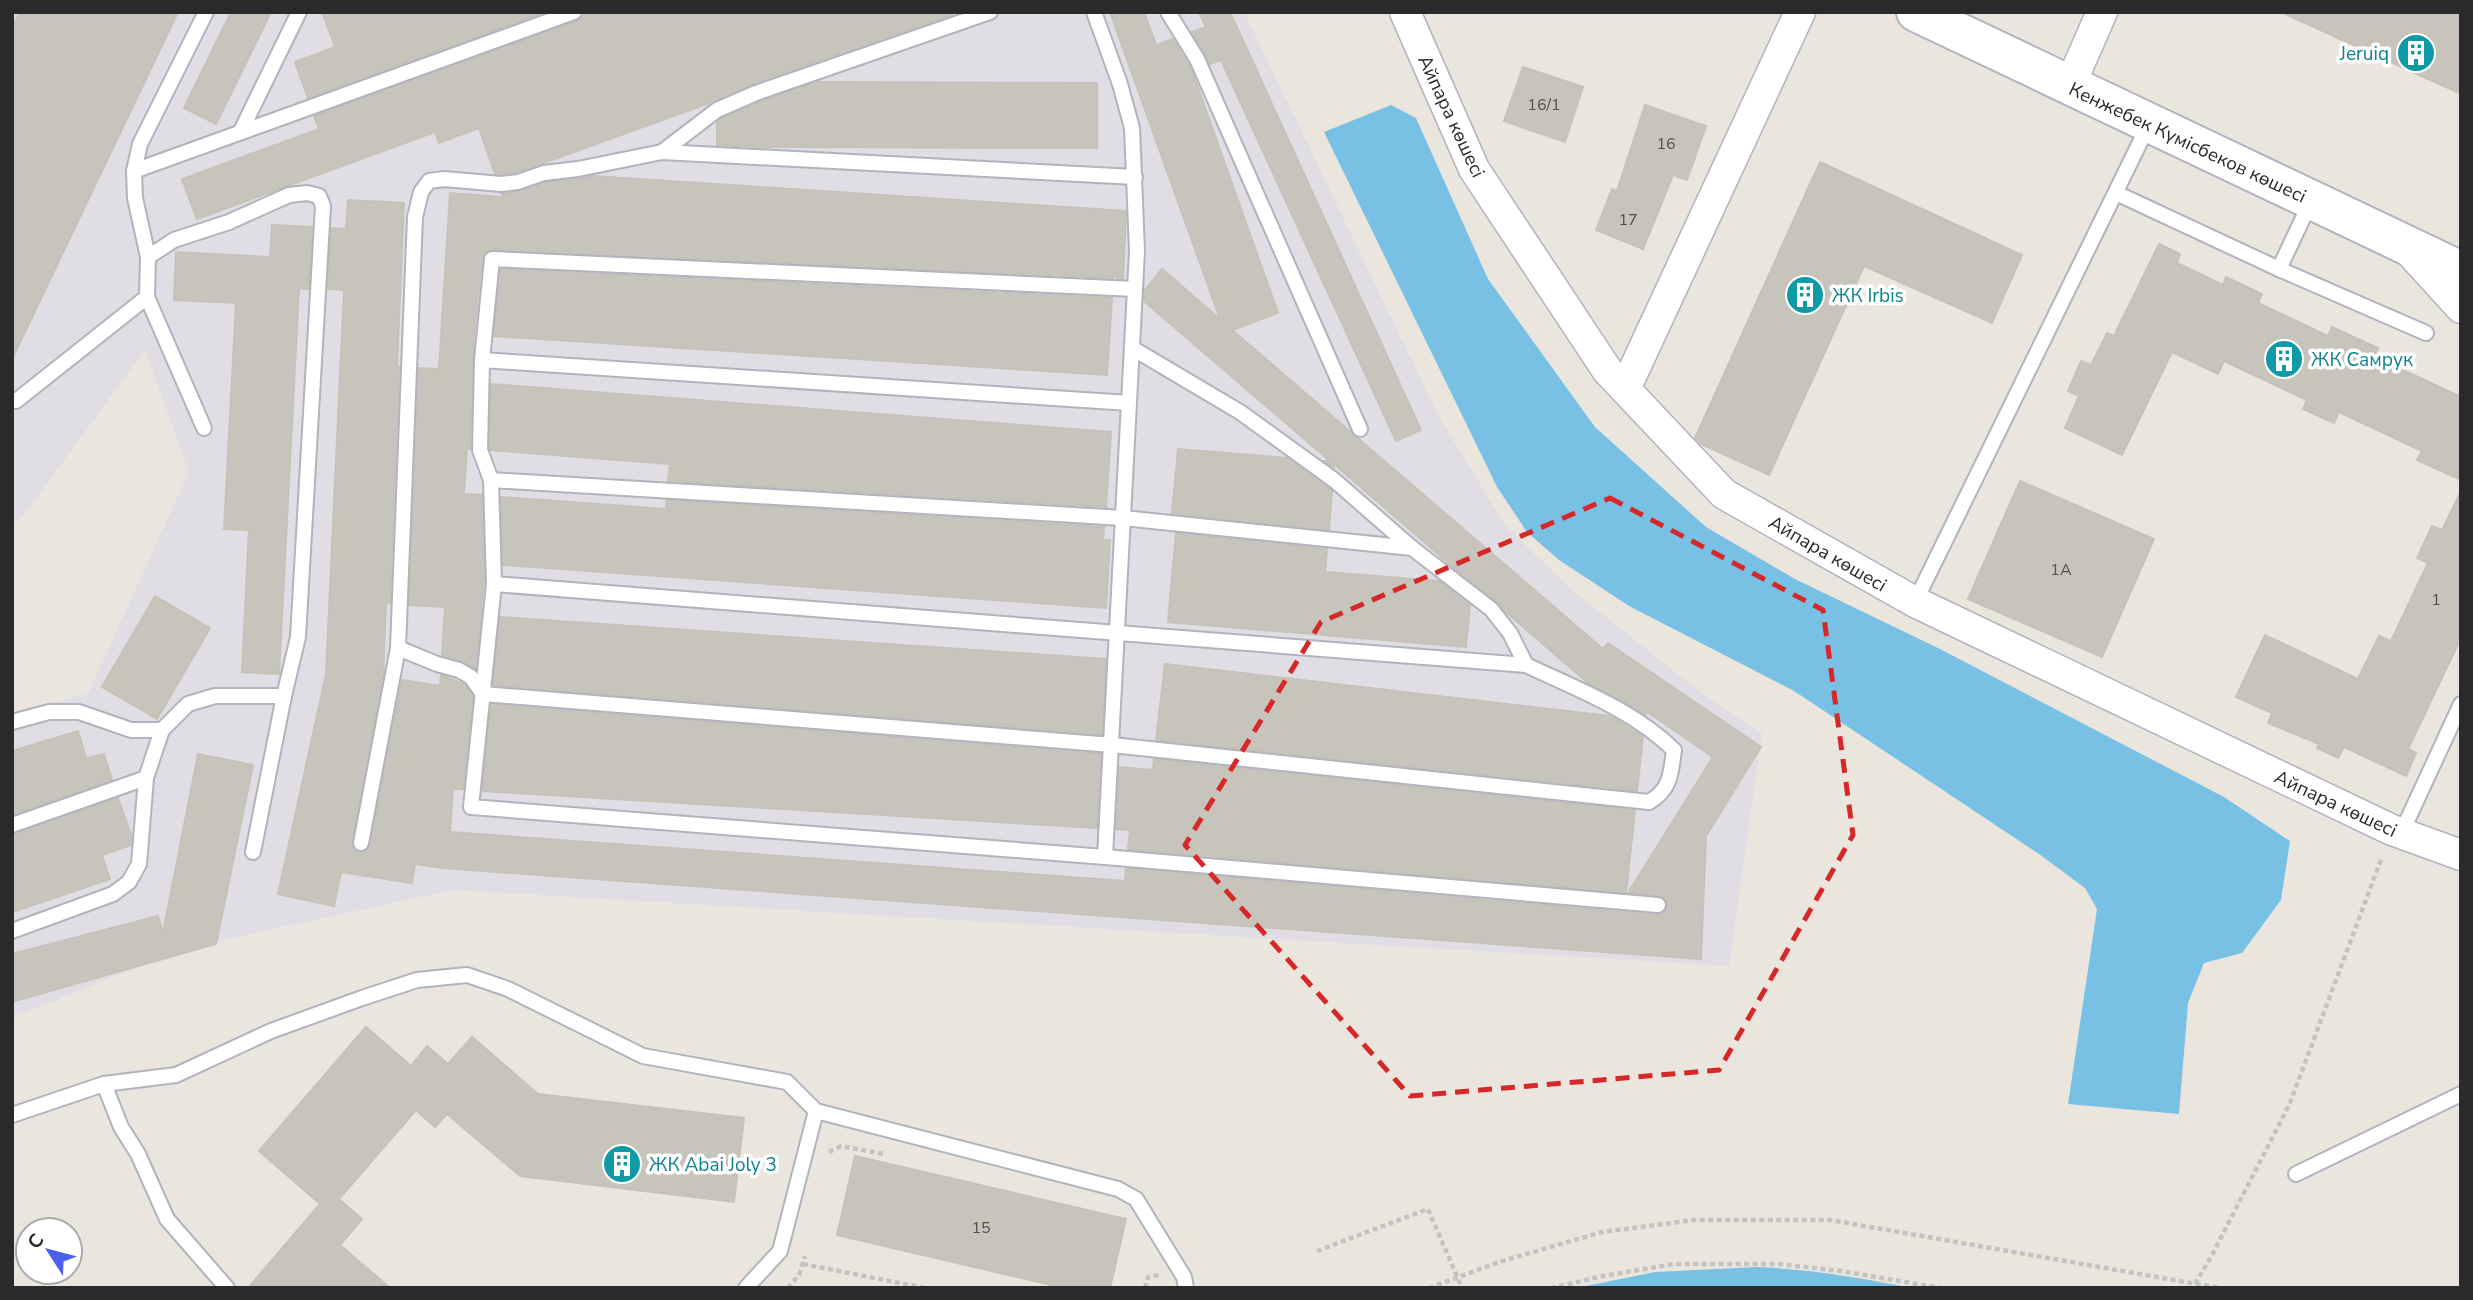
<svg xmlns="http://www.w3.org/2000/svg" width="2473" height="1300" viewBox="0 0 2473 1300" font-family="'Nunito Sans',sans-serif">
	<rect width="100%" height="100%" fill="#ebe6dd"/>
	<!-- industrial -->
	<polygon fill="#e0dde4" points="12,12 1244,12 1438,415 1504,524 1568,587 1708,698 1762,733 1729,966 452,890 182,949 12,1018 12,712 88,694 189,472 145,350 20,520 12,523"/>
	<!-- water -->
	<g fill="#79c1e4">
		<polygon points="1391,105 1416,118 1488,279 1595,427 1706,527 1795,579 1940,649 2224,797 2290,841 2281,900 2242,953 2204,963 2188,1003 2179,1114 2068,1104 2097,909 2085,888 2039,854 1794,691 1629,606 1559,560 1527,532 1497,487 1324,132"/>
		<path d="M1757 1267C1809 1269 1861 1278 1912 1288H1576L1655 1272Z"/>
	</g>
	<!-- building -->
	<g fill="#c7c4bc" stroke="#c6c2b7" stroke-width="2">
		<polygon points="20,12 178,12 12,359 12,27"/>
		<polygon points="231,12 271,12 216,124 184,108"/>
		<polygon points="322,12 545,12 308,98 295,62 335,47"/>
		<polygon points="583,12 951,12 952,15 753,84 712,102 516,173 495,174 479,128 439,143 435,132 197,219 182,179 319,129 314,116 577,21"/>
		<polygon points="1110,12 1144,12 1156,45 1173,39 1192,71 1278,313 1232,330 1603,649 1608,643 1761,747 1706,836 1701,959 442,868 415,864 412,883 341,872 334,906 278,894 326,674 344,290 328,289 331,228 346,229 348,200 404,203 397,366 399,367 390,603 386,603 383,677 352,841 355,851 365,852 370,845 402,680 440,686 441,675 464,684 473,696 463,789 453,789 450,832 1125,881 1126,868 1657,915 1665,911 1667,902 1663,897 1628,893 1713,757 1646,711 1646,715 1588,683 1506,612 1497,602 1461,574 1334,464 1334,468 1324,461 1330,461 1144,301 1145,290 1162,269 1220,319"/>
		<polygon points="1199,12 1230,12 1421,430 1396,441 1221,60 1210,64 1192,32 1206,27"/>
		<polygon points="2281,12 2461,12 2461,94"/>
		<polygon points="1523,67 1583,87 1565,142 1504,121"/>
		<polygon points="817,82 1097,83 1097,148 757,147 717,145 717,122 722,118 760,102"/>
		<polygon points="1645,105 1706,126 1687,180 1673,175 1643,249 1596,230 1612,189 1617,191"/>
		<polygon points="1820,162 2022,255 1992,323 1864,266 1769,475 1701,444 1695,438"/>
		<polygon points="593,176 1126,211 1123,279 1118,279 1114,274 1113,278 487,251 482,258 474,335 470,449 467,448 464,494 482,495 484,578 476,669 462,661 442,655 445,607 409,605 419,368 439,369 450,193 503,197 502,194 521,191 546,182"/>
		<polygon points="272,225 312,227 309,289 299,288 279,674 242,672 249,530 224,529 236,303 174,300 176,252 270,257"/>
		<polygon points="2159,244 2180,254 2177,263 2223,285 2226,277 2262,294 2258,303 2328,336 2332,327 2378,348 2375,357 2461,397 2461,480 2417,460 2422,451 2339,412 2334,423 2303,409 2307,400 2224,361 2218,374 2172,352 2122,455 2065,428 2079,396 2068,391 2081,361 2091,365 2107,333 2114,336"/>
		<polygon points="501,269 1112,298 1107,375 494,336"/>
		<polygon points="491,384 1111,432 1106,507 668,481 670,464 490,450"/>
		<polygon points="1178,449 1287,458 1332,491 1329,530 1172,513"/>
		<polygon points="2020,481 2154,539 2102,657 1968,599"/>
		<polygon points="2461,491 2461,638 2408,749 2416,753 2406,776 2344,747 2338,758 2317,748 2319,744 2268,723 2272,713 2236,697 2265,635 2358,679 2379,636 2391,641 2428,563 2417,558 2432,526 2442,530"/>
		<polygon points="501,497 666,509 667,500 1104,527 1103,540 1110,540 1106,608 503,565"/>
		<polygon points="1176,533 1327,549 1325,572 1439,581 1470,605 1466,647 1168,622"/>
		<polygon points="155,596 210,628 157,719 102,687"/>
		<polygon points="500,617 1106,659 1102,735 493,685"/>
		<polygon points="1165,664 1610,716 1643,737 1637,791 1156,740"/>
		<polygon points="491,704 1101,754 1097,828 482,791"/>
		<polygon points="78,731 86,758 104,754 112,780 12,815 12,751"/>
		<polygon points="198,754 253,765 216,944 12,1002 12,954 158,916 163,933"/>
		<polygon points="1154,759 1635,810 1626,893 1128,849 1130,830 1116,829 1119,767 1153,770"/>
		<polygon points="118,798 132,837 131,845 102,855 110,879 12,912 12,834"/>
		<polygon points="366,1027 411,1066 427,1046 448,1064 472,1037 538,1094 744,1118 734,1202 520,1176 447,1114 435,1127 416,1110 339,1199 362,1219 340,1245 390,1288 248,1288 320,1204 259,1151"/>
		<polygon points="855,1156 1126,1219 1110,1288 1064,1288 837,1235"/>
	</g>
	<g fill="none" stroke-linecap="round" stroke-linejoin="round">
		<defs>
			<g id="lane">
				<polyline points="1094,12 1120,84 1132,128 1137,251 1105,857"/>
				<polyline points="1168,12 1197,59 1360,429"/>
				<polyline points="241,131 299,12"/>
				<polyline points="662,152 717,110 756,93 990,12"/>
				<polyline points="134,171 574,12"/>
				<polyline points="2116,193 2279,269 2426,333"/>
				<polyline points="148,257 174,240 229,222 289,195 307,193 319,196 323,206 298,637 284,696 253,852"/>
				<polyline points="2279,269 2311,201"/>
				<polyline points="147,297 204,428"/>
				<polyline points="1132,348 1240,412 1334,480 1412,548"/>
				<polyline points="482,360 492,259 1135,289"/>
				<polyline points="16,401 147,297 148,257 135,198 134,171 140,144 206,12"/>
				<polyline points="1129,403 482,360 480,450 491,480 494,584 471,807 1105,857 1658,905"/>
				<polyline points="491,480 1123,518 1412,548 1491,609 1510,633 1526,665"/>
				<polyline points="1915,602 2148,126"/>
				<polyline points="398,648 437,664 459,670 471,677 483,694"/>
				<path d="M483 694 1112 745 1649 802C1671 790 1671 772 1674 750 1633 710 1577 689 1526 665L494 584"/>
				<polyline points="12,722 49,712 79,712 131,730 162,730"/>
				<polyline points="12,825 146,778"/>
				<polyline points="2401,834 2461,704"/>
				<polyline points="361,843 398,648 415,217 421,192 429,181 444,179 501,184 518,182 544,173 578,169 662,152 1135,177"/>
				<polyline points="12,931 113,894 129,882 139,864 146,778 162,730 188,704 215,696 284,696"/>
				<polyline points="104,1084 121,1127 138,1154 167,1219 227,1288"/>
				<polyline points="12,1115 104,1084 176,1075 271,1031 362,998 417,980 467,975 508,989 643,1056 787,1082 816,1111"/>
				<polyline points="2296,1174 2461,1094"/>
				<polyline points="746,1288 780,1251 816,1111 1118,1189 1136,1199 1184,1277 1186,1288"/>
			</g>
			<g id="street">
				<polyline points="1405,12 1474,169 1607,370 1724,494 1915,602 2392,830 2461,855"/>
				<polyline points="2070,85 2102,12"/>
				<polyline points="2409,251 2461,308"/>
				<polyline points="1625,389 1800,12"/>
			</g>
			<polyline id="secondary" points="1916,12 2461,271"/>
		</defs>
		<!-- lane casing -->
		<use href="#lane" stroke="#b1b3bd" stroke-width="18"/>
		<!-- street casing -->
		<use href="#street" stroke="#b1b3bd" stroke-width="33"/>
		<!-- secondary casing -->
		<use href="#secondary" stroke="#b1b3bd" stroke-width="42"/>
		<!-- path -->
		<g stroke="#c3c3c3" stroke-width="4.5" stroke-dasharray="5 3.5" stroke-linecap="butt">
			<polyline points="829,1152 841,1146 884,1154"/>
			<polyline points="1317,1251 1428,1209 1462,1288"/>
			<polyline points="803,1264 925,1288"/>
			<polyline points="2195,1284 2211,1257 2290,1103 2382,857"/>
			<polyline points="788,1288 799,1275 805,1256"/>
			<polyline points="1145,1288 1148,1277 1159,1275"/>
			<polyline points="1429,1288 1499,1262 1602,1232 1694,1220 1830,1220 2220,1288"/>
			<polyline points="1551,1288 1603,1276 1674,1264 1778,1264 1841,1271 1941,1288"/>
		</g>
		<!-- lane -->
		<use href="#lane" stroke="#fff" stroke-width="14"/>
		<!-- street -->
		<use href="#street" stroke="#fff" stroke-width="30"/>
		<!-- secondary -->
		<use href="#secondary" stroke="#fff" stroke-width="38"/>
	</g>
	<!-- marked area -->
	<path fill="none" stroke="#d62828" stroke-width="5" stroke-dasharray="14 9" stroke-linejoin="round" d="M1610 498 1823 610 1853 835 1719 1070 1410 1096 1185 845 1321 622Z"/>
	<!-- icons -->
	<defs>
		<symbol id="building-disc" viewBox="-11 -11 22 22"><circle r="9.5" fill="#0f9aa8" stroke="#fff"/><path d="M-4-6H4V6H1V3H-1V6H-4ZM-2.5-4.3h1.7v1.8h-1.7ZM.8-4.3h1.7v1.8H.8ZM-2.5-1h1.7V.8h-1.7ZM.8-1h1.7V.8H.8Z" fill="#fff"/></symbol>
	</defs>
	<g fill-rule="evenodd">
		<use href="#building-disc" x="2394" y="31" width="44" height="44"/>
		<use href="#building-disc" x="1783" y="273" width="44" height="44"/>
		<use href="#building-disc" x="2262" y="337" width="44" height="44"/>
		<use href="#building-disc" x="600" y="1142" width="44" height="44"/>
	</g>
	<g text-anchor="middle" stroke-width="7" stroke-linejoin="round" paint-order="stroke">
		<!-- number labels -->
		<g font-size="16" fill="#51504e">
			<text x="1544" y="110">16/1</text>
			<text x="1666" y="149">16</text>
			<text x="1628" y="225">17</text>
			<text x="2061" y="575">1А</text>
			<text x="2436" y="605">1</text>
			<text x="981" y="1233">15</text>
		</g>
		<!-- culture labels -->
		<g font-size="19" fill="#0d838f" stroke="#fff" text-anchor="start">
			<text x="2389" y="60" text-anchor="end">Jeruiq</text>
			<text x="1832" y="302">ЖК Irbis</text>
			<text x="2311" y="366">ЖК Самрук</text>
			<text x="649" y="1171">ЖК Abai Joly 3</text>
		</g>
		<!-- street labels -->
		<g font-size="19" fill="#2a2a2a" stroke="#fff">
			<text transform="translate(1452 116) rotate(65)" y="7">Айпара көшесі</text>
			<text transform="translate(2188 142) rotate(25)" y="7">Кенжебек Күмісбеков көшесі</text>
			<text transform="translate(1828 553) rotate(30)" y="7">Айпара көшесі</text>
			<text transform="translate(2336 803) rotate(25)" y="7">Айпара көшесі</text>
		</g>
	</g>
	<!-- border -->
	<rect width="2473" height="1300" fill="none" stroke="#2a2a2a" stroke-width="28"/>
	<!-- north arrow -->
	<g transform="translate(49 1251) rotate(306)"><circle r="33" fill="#ffffff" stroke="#aaaaaa" stroke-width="2"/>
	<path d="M0-5L12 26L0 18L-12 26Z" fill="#4b5fea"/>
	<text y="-10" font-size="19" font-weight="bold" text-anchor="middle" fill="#2a2a2a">С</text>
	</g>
</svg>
